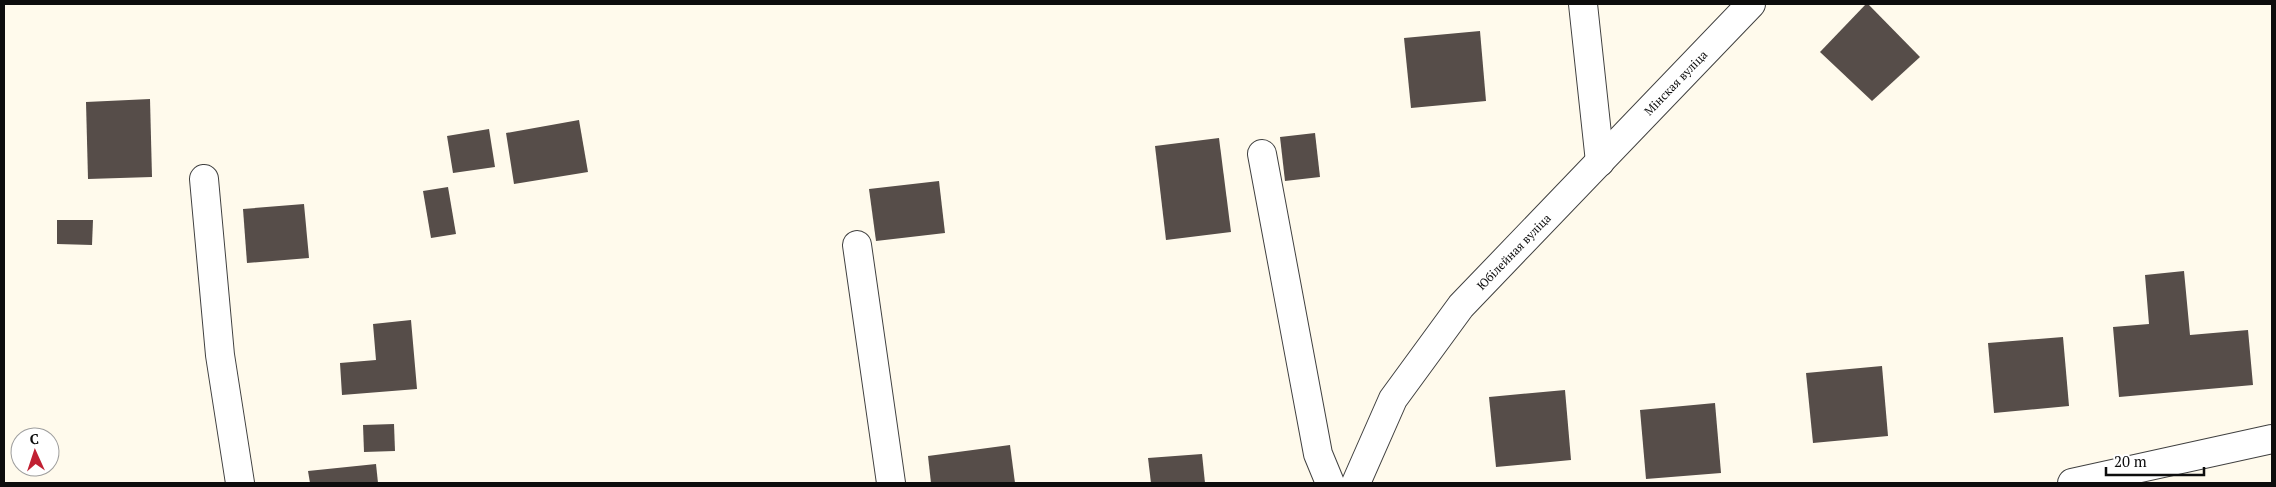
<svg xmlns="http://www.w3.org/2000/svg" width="2276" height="487" viewBox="0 0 2276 487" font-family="'PT Serif',serif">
	<rect width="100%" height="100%" fill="#fffaec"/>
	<!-- building -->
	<g fill="#564d49">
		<polygon points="1866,4 1868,4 1920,57 1872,101 1820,52"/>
		<polygon points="1480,31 1486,101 1411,108 1404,38"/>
		<polygon points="150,99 152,177 88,179 86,102"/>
		<polygon points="579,120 588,172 514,184 506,133"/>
		<polygon points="489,129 495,167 453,173 447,136"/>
		<polygon points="1315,133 1320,177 1285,181 1280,137"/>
		<polygon points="1219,138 1231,232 1166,240 1155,146"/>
		<polygon points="939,181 945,233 876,241 869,189"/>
		<polygon points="448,187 456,234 431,238 423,191"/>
		<polygon points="304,204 309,258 247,263 243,209"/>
		<polygon points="57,220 93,220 92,245 57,244"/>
		<polygon points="2184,271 2190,335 2248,330 2253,385 2119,397 2113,327 2149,324 2145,275"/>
		<polygon points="411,320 417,389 342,395 340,363 376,360 373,324"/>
		<polygon points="2063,337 2069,406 1994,413 1988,343"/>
		<polygon points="1882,366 1888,436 1813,443 1806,373"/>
		<polygon points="1565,390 1571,460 1496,467 1489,397"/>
		<polygon points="1715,403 1721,473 1646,479 1640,410"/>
		<polygon points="394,424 395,451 364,452 363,425"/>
		<polygon points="1010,445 1015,483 931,483 928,456"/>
		<polygon points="1202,454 1205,483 1151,483 1148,458"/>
		<polygon points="376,464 378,483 310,483 308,471"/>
	</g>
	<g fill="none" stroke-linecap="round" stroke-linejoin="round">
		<defs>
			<g id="minor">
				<polyline points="1583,4 1600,162"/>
				<polyline points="1262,154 1318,454 1330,483"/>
				<polyline points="204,179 220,355 240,483"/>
				<polyline points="857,245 891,483"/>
				<polyline points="1356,483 1393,399 1461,306 1751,4"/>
				<polyline points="2072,483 2272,439"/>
			</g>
		</defs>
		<!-- minor casing -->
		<use href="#minor" stroke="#404040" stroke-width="30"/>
		<!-- minor -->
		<use href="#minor" stroke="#fff" stroke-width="28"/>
	</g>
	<g text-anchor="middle" stroke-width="5" stroke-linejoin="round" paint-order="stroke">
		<!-- street labels -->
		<g font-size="12" fill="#0d0d0d" stroke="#fff">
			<text transform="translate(1676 83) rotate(-46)" y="4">Мінская вуліца</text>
			<text transform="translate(1514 252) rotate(-46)" y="4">Юбілейная вуліца</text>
		</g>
	</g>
	<!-- border -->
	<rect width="2276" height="487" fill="none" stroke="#0d0d0d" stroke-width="10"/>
	<!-- north arrow -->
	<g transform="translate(35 452) rotate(357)"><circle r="24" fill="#ffffff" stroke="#9e9e9e"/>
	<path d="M0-4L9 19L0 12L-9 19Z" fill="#c12032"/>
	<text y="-8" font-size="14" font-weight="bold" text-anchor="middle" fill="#0d0d0d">С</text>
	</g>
	<!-- scale -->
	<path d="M2106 467v8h98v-8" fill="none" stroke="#0d0d0d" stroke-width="2.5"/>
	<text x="2114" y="467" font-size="15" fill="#0d0d0d" stroke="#ffffff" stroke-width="4" paint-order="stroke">20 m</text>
</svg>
